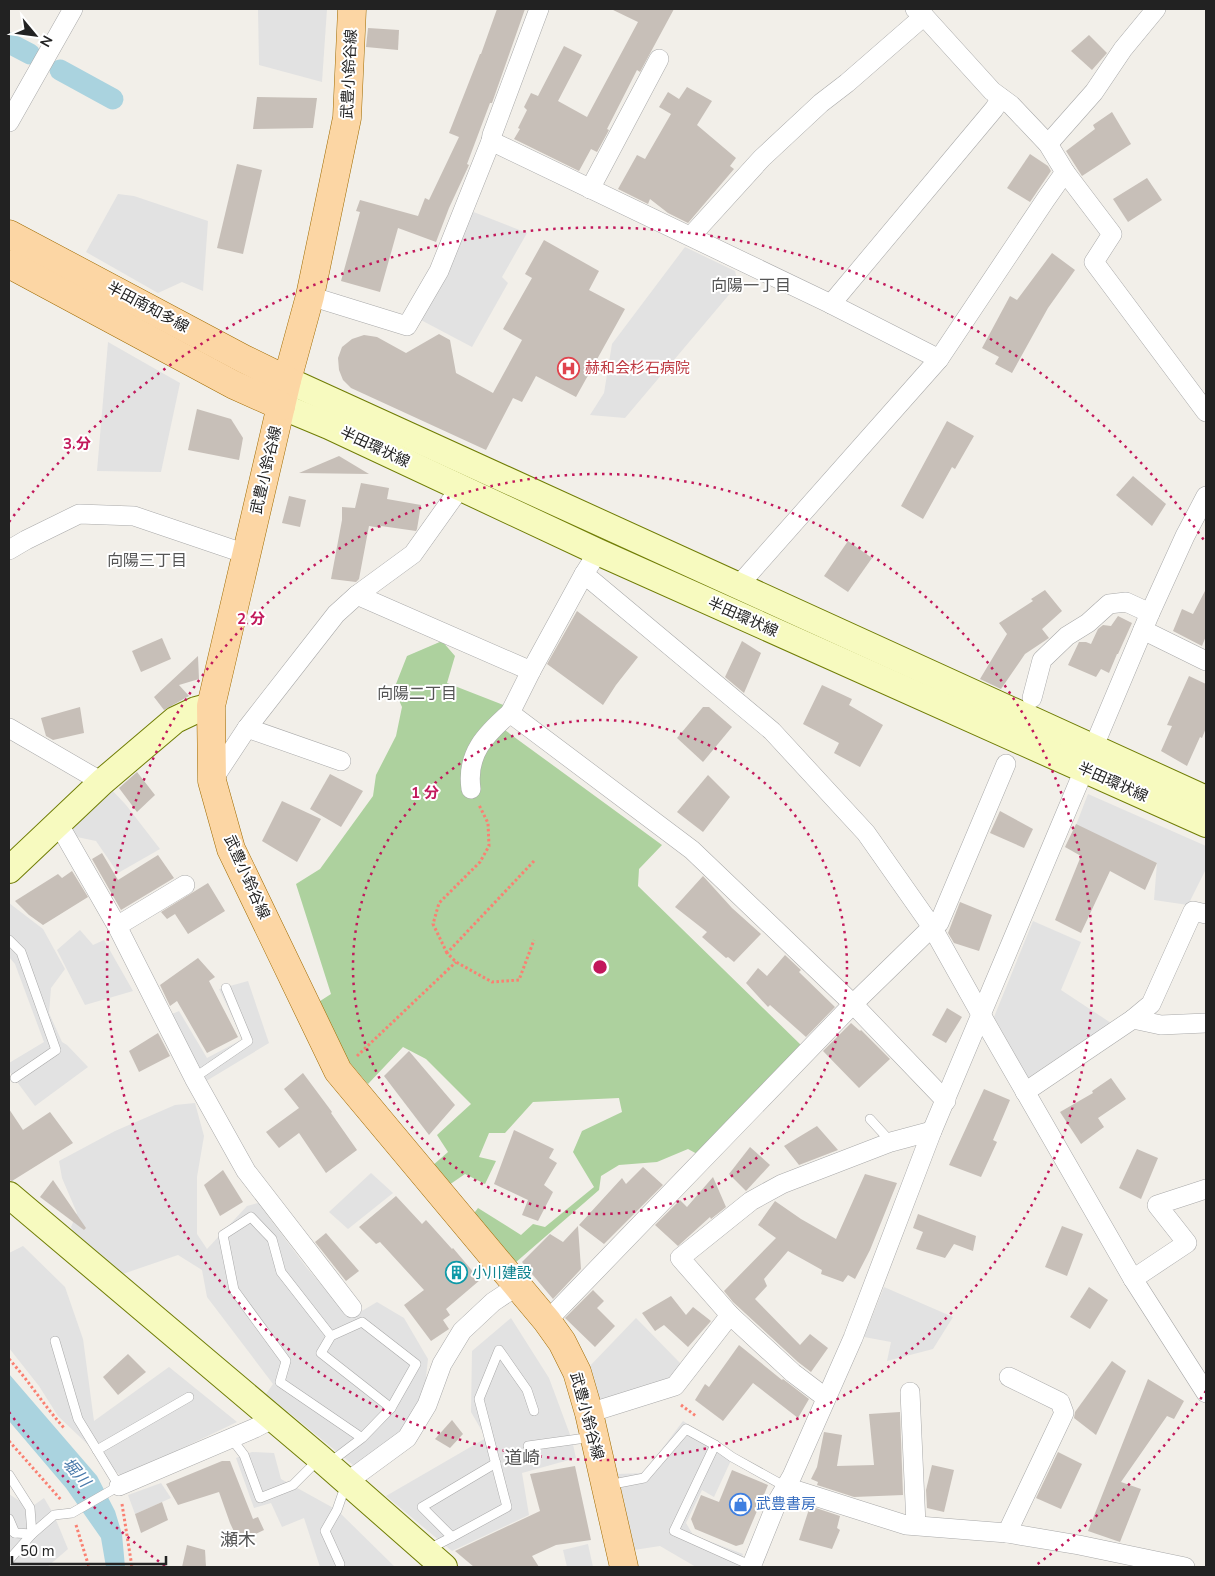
<svg xmlns="http://www.w3.org/2000/svg" width="1215" height="1576" viewBox="0 0 1215 1576" font-family="'Nunito Sans','Noto Sans JP',sans-serif">
	<rect width="100%" height="100%" fill="#f2efe9"/>
	<!-- forest -->
	<polygon fill="#add19e" points="442,641 455,656 447,683 506,706 502,728 662,845 639,869 638,886 803,1047 699,1155 688,1149 657,1162 619,1165 601,1176 599,1190 515,1263 472,1216 478,1208 521,1235 533,1224 545,1227 594,1187 573,1152 582,1131 622,1112 619,1098 533,1102 505,1133 489,1133 479,1157 496,1161 485,1184 465,1174 449,1185 432,1166 448,1152 437,1135 471,1104 426,1059 403,1047 368,1084 350,1063 317,1003 331,994 296,884 320,869 373,796 376,775 396,736 402,707 394,689 407,656"/>
	<!-- parking -->
	<g fill="#e2e2e2">
		<polygon points="258,9 327,9 322,82 259,65"/>
		<polygon points="118,194 134,196 208,221 203,291 182,282 158,293 86,252"/>
		<polygon points="471,211 527,233 502,277 508,283 472,347 419,319"/>
		<polygon points="685,247 735,271 738,284 625,418 590,415 604,393 612,344"/>
		<polygon points="108,342 180,383 161,472 97,471"/>
		<polygon points="109,787 126,805 160,849 118,873 96,841 72,836 63,829"/>
		<polygon points="1088,794 1206,846 1206,869 1188,905 1154,900 1157,863 1076,825"/>
		<polygon points="9,903 43,929 65,969 51,988 49,1013 62,1042 67,1045 88,1067 35,1106 9,1071 9,1063 44,1042 15,964 9,957"/>
		<polygon points="1033,921 1081,942 1061,990 1111,1023 1028,1078 994,1017"/>
		<polygon points="80,930 93,945 104,940 133,991 85,1005 57,950"/>
		<polygon points="248,981 269,1043 203,1083 165,1017 179,1011 207,1058 243,1039 219,989"/>
		<polygon points="195,1103 204,1136 197,1177 197,1234 207,1249 247,1206 258,1203 307,1268 350,1318 377,1302 404,1318 428,1359 424,1395 404,1434 358,1469 266,1394 273,1384 207,1297 202,1270 178,1255 117,1276 78,1242 71,1227 77,1213 62,1178 59,1161 115,1131 175,1105"/>
		<polygon points="371,1173 393,1193 348,1229 329,1212"/>
		<polygon points="23,1246 65,1287 83,1339 94,1421 169,1367 237,1422 122,1477 58,1416 39,1386 9,1348 9,1253"/>
		<polygon points="884,1287 953,1317 933,1349 887,1361 891,1342 864,1337"/>
		<polygon points="511,1318 549,1378 572,1440 576,1458 522,1473 529,1515 452,1551 386,1496 486,1438 471,1412 472,1351"/>
		<polygon points="636,1318 681,1364 662,1385 599,1406 588,1368"/>
		<polygon points="683,1421 734,1454 714,1497 702,1490 686,1523 693,1535 743,1554 738,1567 696,1567 660,1546 634,1550 618,1474 644,1473"/>
		<polygon points="252,1452 274,1453 281,1479 337,1510 395,1567 320,1567 304,1518 282,1527 271,1503 254,1508 236,1458"/>
		<polygon points="161,1483 171,1498 135,1514 128,1495"/>
		<polygon points="9,1494 30,1508 44,1498 54,1515 68,1549 47,1567 9,1567"/>
		<polygon points="588,1544 593,1567 567,1567 563,1550"/>
	</g>
	<!-- water -->
	<polygon fill="#aad3df" points="9,1374 97,1476 115,1511 122,1534 125,1567 106,1567 101,1538 66,1488 9,1421"/>
	<g fill="none" stroke-linecap="round" stroke-linejoin="round">
		<!-- canal -->
		<g stroke="#aad3df" stroke-width="21">
			<polyline points="9,43 30,54"/>
			<polyline points="60,70 113,99"/>
		</g>
	</g>
	<!-- building -->
	<g fill="#c7bfb8">
		<polygon points="497,9 525,9 492,103 490,103 467,164 469,165 449,208 436,242 398,228 380,292 341,281 360,212 356,211 360,200 418,216 425,198 429,200 459,137 449,133 480,54 481,54"/>
		<polygon points="611,9 674,9 640,72 637,70 607,129 609,130 597,152 591,149 579,171 514,139 520,129 518,128 527,110 524,107 531,93 538,96 564,46 582,55 558,101 587,117 638,22"/>
		<polygon points="368,28 399,30 398,50 366,47"/>
		<polygon points="1089,35 1107,53 1092,70 1071,51"/>
		<polygon points="687,87 712,101 697,125 736,158 730,166 734,169 688,223 668,213 650,199 648,204 618,189 637,155 645,159 671,114 659,107 668,92 679,99"/>
		<polygon points="257,97 317,98 313,128 253,129"/>
		<polygon points="1112,112 1131,144 1082,176 1066,151 1095,129 1093,125"/>
		<polygon points="1030,154 1048,166 1051,171 1030,202 1007,188"/>
		<polygon points="237,164 262,170 243,254 217,248"/>
		<polygon points="1147,178 1162,200 1128,222 1113,199"/>
		<polygon points="544,240 599,271 589,290 625,309 576,397 536,376 522,402 513,398 486,450 351,388 343,380 339,370 338,358 342,347 352,339 364,335 377,337 406,353 439,334 450,340 456,373 493,393 522,340 503,329 532,278 525,274"/>
		<polygon points="1052,253 1075,270 1048,308 1012,373 995,364 999,357 982,348 1010,296 1017,300"/>
		<polygon points="197,409 231,419 243,438 239,460 188,450"/>
		<polygon points="947,421 974,436 955,469 952,467 923,519 901,506"/>
		<polygon points="339,456 369,474 299,473"/>
		<polygon points="1133,476 1166,504 1152,526 1116,495"/>
		<polygon points="361,483 389,488 387,499 421,505 417,529 416,531 381,526 381,528 369,526 359,579 356,582 331,579 342,520 342,507 355,508"/>
		<polygon points="289,496 306,500 300,527 282,523"/>
		<polygon points="848,541 872,558 848,592 824,576"/>
		<polygon points="1206,589 1206,636 1202,646 1173,631 1182,609 1193,614"/>
		<polygon points="1045,590 1062,611 1042,629 1049,638 1025,654 1001,689 980,679 1007,634 999,623 1033,601 1031,599"/>
		<polygon points="577,611 638,657 616,685 603,705 547,664"/>
		<polygon points="1118,616 1132,623 1118,654 1117,654 1109,673 1101,669 1096,677 1068,665 1079,642 1086,642 1091,644 1098,629 1103,625 1111,626"/>
		<polygon points="162,638 171,659 141,672 132,651"/>
		<polygon points="742,641 761,653 744,693 725,677"/>
		<polygon points="198,656 199,679 179,685 189,696 164,710 154,697"/>
		<polygon points="1189,676 1206,684 1206,728 1202,738 1200,737 1187,766 1161,751 1172,726 1167,725"/>
		<polygon points="822,685 852,699 849,705 883,725 860,767 834,753 839,743 803,724"/>
		<polygon points="80,707 84,733 53,740 46,736 41,718"/>
		<polygon points="703,707 709,707 732,727 703,762 677,738"/>
		<polygon points="137,772 155,795 137,812 119,788"/>
		<polygon points="330,774 363,791 341,827 310,809"/>
		<polygon points="708,775 730,797 703,832 677,812"/>
		<polygon points="282,801 321,819 297,862 262,841"/>
		<polygon points="1000,811 1033,829 1024,848 990,833"/>
		<polygon points="1076,824 1157,863 1145,890 1110,871 1081,933 1055,920 1081,856 1065,847"/>
		<polygon points="102,853 118,880 158,855 174,878 121,910 92,859"/>
		<polygon points="72,871 88,897 43,925 29,915 15,901 58,874 62,878"/>
		<polygon points="703,876 732,908 761,934 734,962 728,957 726,958 702,937 707,932 675,907"/>
		<polygon points="208,883 225,911 188,934 175,914 167,919 161,912"/>
		<polygon points="960,902 992,915 979,951 954,943 948,933"/>
		<polygon points="785,955 801,970 799,972 835,1007 806,1037 770,1005 768,1007 746,983 758,968 767,976"/>
		<polygon points="198,958 215,977 209,981 238,1037 207,1053 177,1001 170,1006 160,985"/>
		<polygon points="947,1008 962,1017 946,1043 932,1035"/>
		<polygon points="851,1023 860,1031 861,1030 890,1059 859,1088 823,1051"/>
		<polygon points="158,1033 170,1056 139,1072 129,1051"/>
		<polygon points="409,1051 455,1105 429,1135 384,1076"/>
		<polygon points="303,1073 332,1112 331,1113 357,1150 326,1173 299,1133 279,1148 266,1132 299,1108 284,1089"/>
		<polygon points="1111,1078 1126,1099 1098,1118 1104,1127 1081,1144 1060,1112 1093,1093 1092,1091"/>
		<polygon points="984,1089 1010,1100 993,1140 997,1142 981,1177 949,1165"/>
		<polygon points="9,1109 23,1130 50,1112 73,1143 12,1181 9,1180"/>
		<polygon points="817,1126 838,1150 799,1165 784,1146"/>
		<polygon points="514,1130 554,1149 549,1158 557,1163 544,1185 553,1192 538,1221 522,1215 528,1200 494,1184"/>
		<polygon points="750,1147 770,1165 746,1191 729,1174"/>
		<polygon points="1137,1149 1158,1158 1141,1199 1119,1188"/>
		<polygon points="643,1167 663,1185 604,1244 579,1225 622,1178 626,1184"/>
		<polygon points="223,1170 243,1202 220,1216 204,1185"/>
		<polygon points="865,1174 897,1183 870,1250 855,1279 848,1275 843,1282 821,1274 822,1270 788,1251 764,1279 767,1286 755,1299 800,1345 810,1334 828,1348 811,1372 798,1362 733,1302 724,1291 776,1238 758,1225 775,1201 801,1219 836,1239"/>
		<polygon points="713,1177 726,1207 711,1219 710,1217 678,1246 655,1225 680,1200 687,1207"/>
		<polygon points="53,1180 86,1228 84,1230 40,1197"/>
		<polygon points="396,1196 422,1224 426,1220 452,1249 453,1248 480,1280 446,1309 450,1315 443,1320 449,1329 431,1341 404,1305 424,1290 380,1242 376,1244 359,1227"/>
		<polygon points="918,1214 976,1236 973,1251 954,1244 945,1258 916,1249 923,1232 913,1228"/>
		<polygon points="578,1226 581,1269 553,1299 522,1262 550,1234 563,1242"/>
		<polygon points="1062,1226 1083,1234 1067,1276 1045,1267"/>
		<polygon points="326,1233 359,1271 346,1281 315,1242"/>
		<polygon points="1089,1287 1108,1300 1090,1329 1070,1317"/>
		<polygon points="593,1290 604,1301 597,1308 615,1326 595,1347 565,1318"/>
		<polygon points="671,1296 686,1315 693,1307 711,1321 688,1347 664,1325 655,1331 642,1313"/>
		<polygon points="739,1345 782,1380 783,1379 809,1399 798,1418 753,1383 723,1421 695,1400 705,1384 709,1387"/>
		<polygon points="128,1354 146,1372 118,1395 103,1377"/>
		<polygon points="1112,1361 1126,1371 1096,1435 1074,1418 1075,1412"/>
		<polygon points="1148,1379 1184,1401 1174,1419 1167,1416 1121,1482 1141,1489 1120,1542 1088,1531"/>
		<polygon points="900,1412 903,1495 854,1497 817,1485 818,1482 811,1479 817,1467 824,1432 842,1435 837,1466 874,1465 869,1414"/>
		<polygon points="452,1420 463,1434 450,1448 435,1439"/>
		<polygon points="1058,1452 1082,1464 1061,1509 1036,1498"/>
		<polygon points="222,1461 230,1461 253,1519 258,1517 264,1530 239,1542 230,1523 219,1492 178,1505 166,1484"/>
		<polygon points="932,1465 954,1470 944,1512 927,1508 926,1490"/>
		<polygon points="575,1466 591,1540 556,1545 532,1556 539,1567 474,1567 455,1551 540,1511 530,1474"/>
		<polygon points="732,1470 768,1485 743,1544 736,1546 695,1529 691,1519 701,1495 719,1502"/>
		<polygon points="162,1502 168,1520 141,1533 135,1514"/>
		<polygon points="810,1506 840,1516 837,1528 840,1530 832,1549 799,1540"/>
		<polygon points="187,1545 205,1550 206,1567 182,1567"/>
	</g>
	<g fill="none" stroke-linecap="round" stroke-linejoin="round">
		<defs>
			<g id="lane">
				<polyline points="9,940 21,952 56,1050 15,1078"/>
				<polyline points="194,1078 248,1041 226,988"/>
				<polyline points="870,1119 891,1142"/>
				<polyline points="331,1336 362,1322 416,1364 391,1408"/>
				<polyline points="231,1438 244,1455 260,1498 293,1485 318,1460"/>
				<polyline points="528,1446 593,1437"/>
				<polyline points="97,1450 189,1397"/>
				<polyline points="329,1463 362,1438 391,1408 321,1353 331,1336 281,1272 272,1239 251,1217 223,1235 234,1290 286,1361 280,1382 362,1438"/>
				<polyline points="9,1475 30,1508 32,1534 9,1560"/>
				<polyline points="608,1485 644,1478 686,1429 715,1445"/>
				<polyline points="9,1519 15,1533"/>
				<polyline points="9,1529 15,1533 32,1534 54,1515 72,1513 119,1486 78,1419 55,1341"/>
				<polyline points="452,1537 422,1507 496,1463"/>
				<polyline points="427,1550 452,1537 507,1507 479,1399 499,1350 527,1390 534,1411"/>
				<polyline points="340,1564 325,1531 337,1510 346,1484"/>
				<polyline points="752,1566 674,1531 715,1445 732,1457 786,1487"/>
			</g>
			<g id="street">
				<polyline points="915,9 924,16 992,91 1011,105 1048,144 1065,172 1112,234 1094,262 1206,412"/>
				<polyline points="9,122 73,9"/>
				<polyline points="491,141 831,304 939,359"/>
				<polyline points="1048,144 1094,92 1123,49 1156,9"/>
				<polyline points="590,189 659,59"/>
				<polyline points="691,236 762,158 821,103 847,83 924,16"/>
				<polyline points="310,296 407,326 439,271 491,141 492,135 539,9"/>
				<polyline points="831,304 994,109 1001,98"/>
				<polyline points="9,550 26,540 79,514 134,516 246,554"/>
				<polyline points="598,552 584,574 772,731 866,833 932,927 939,923 1006,764"/>
				<polyline points="738,586 939,359 1046,199 1065,172"/>
				<polyline points="357,595 413,554 460,488"/>
				<polyline points="1143,630 1206,661"/>
				<polyline points="531,671 510,713 692,850 853,1004 946,1101"/>
				<polyline points="1032,698 1042,660 1067,636 1088,623 1109,604 1126,602 1150,613"/>
				<polyline points="9,728 102,782"/>
				<polyline points="247,728 341,761"/>
				<polyline points="212,781 247,728 336,614 357,595 531,671 584,574"/>
				<path d="M471 789C466 754 485 735 510 713"/>
				<polyline points="58,823 117,926 194,1078 246,1171 352,1308"/>
				<polyline points="117,926 185,885"/>
				<polyline points="1133,1019 1151,1004 1193,911 1206,914"/>
				<polyline points="1025,1092 1133,1019 1161,1025 1206,1023"/>
				<polyline points="1133,1279 1187,1243 1157,1205 1206,1189"/>
				<polyline points="547,1321 853,1004 932,927 992,1034 1133,1279 1206,1393"/>
				<polyline points="910,1392 916,1525"/>
				<polyline points="826,1398 793,1373 730,1315 680,1258 751,1201 782,1184 891,1142 932,1131"/>
				<polyline points="589,1413 675,1386 730,1315"/>
				<polyline points="347,1482 407,1438 427,1405 442,1364 462,1331 493,1302 517,1286"/>
				<polyline points="119,1486 255,1428 272,1419"/>
				<polyline points="786,1487 906,1525 1007,1533 1079,1545 1185,1567"/>
				<polyline points="1007,1533 1064,1413 1060,1402 1009,1377"/>
				<polyline points="751,1567 778,1500 792,1476 853,1338 932,1131 1150,613 1185,536 1206,496"/>
			</g>
			<g id="secondary">
				<polyline points="287,380 1206,799"/>
				<polyline points="281,406 329,426 598,552 1206,824"/>
				<polyline points="9,870 102,782 175,720 196,710 211,706"/>
				<polyline points="9,1195 320,1458 444,1567"/>
			</g>
			<g id="primary">
				<polyline points="352,9 347,118 310,296 287,380 211,706 212,781 231,849 338,1071 547,1321 562,1342 577,1372 589,1413 624,1567"/>
				<polyline points="9,234 244,359 287,380"/>
				<polyline points="9,264 234,385 281,406"/>
			</g>
		</defs>
		<!-- lane casing -->
		<use href="#lane" stroke="#a9a9a9" stroke-width="10"/>
		<!-- street casing -->
		<use href="#street" stroke="#a9a9a9" stroke-width="20"/>
		<!-- secondary casing -->
		<use href="#secondary" stroke="#707d05" stroke-width="28"/>
		<!-- primary casing -->
		<use href="#primary" stroke="#a06b00" stroke-width="29"/>
		<!-- path -->
		<g stroke="#fa8072" stroke-width="3" stroke-dasharray="2.5 2.5" stroke-linecap="butt">
			<polyline points="534,861 447,953 456,962 492,982 519,980 534,940"/>
			<polyline points="447,953 433,924 439,903 480,862 489,846 488,823 479,805"/>
			<polyline points="357,1056 456,962"/>
			<path d="M9 1359C29 1381 45 1407 65 1429"/>
			<polyline points="681,1405 696,1416"/>
			<polyline points="9,1441 62,1501"/>
			<polyline points="122,1504 132,1567"/>
			<polyline points="76,1525 89,1567"/>
		</g>
		<!-- lane -->
		<use href="#lane" stroke="#fff" stroke-width="9"/>
		<!-- street -->
		<use href="#street" stroke="#fff" stroke-width="19"/>
		<!-- secondary -->
		<use href="#secondary" stroke="#f7fabf" stroke-width="26"/>
		<!-- primary -->
		<use href="#primary" stroke="#fcd6a4" stroke-width="28"/>
	</g>
	<!-- distance rings -->
	<g fill="none" stroke="#c2185b" stroke-width="2.5" stroke-dasharray="2.5 5">
		<circle cx="600" cy="967" r="247"/>
		<circle cx="600" cy="967" r="493"/>
		<path d="M1206 1391A740 740 0 0 1 1035 1566M165 1566A740 740 0 0 1 9 1412M9 522A740 740 0 0 1 1206 543"/>
	</g>
	<!-- icons -->
	<defs>
		<symbol id="hospital-ring" viewBox="-11 -11 22 22"><circle r="9.5" fill="#fff" stroke="#e0444e" stroke-width="1.5"/><path d="M-5-5h3v3.5h4V-5h3V5h-3V1.5h-4V5h-3Z" fill="#e0444e"/></symbol>
		<symbol id="building-ring" viewBox="-11 -11 22 22"><circle r="9.5" fill="#fff" stroke="#0f9aa8" stroke-width="1.5"/><path d="M-4-6H4V6H1V3H-1V6H-4ZM-2.5-4.3h1.7v1.8h-1.7ZM.8-4.3h1.7v1.8H.8ZM-2.5-1h1.7V.8h-1.7ZM.8-1h1.7V.8H.8Z" fill="#0f9aa8"/></symbol>
		<symbol id="shop-ring" viewBox="-11 -11 22 22"><circle r="9.5" fill="#fff" stroke="#3f7fe0" stroke-width="1.5"/><path d="M-5-2.5h2.3a2.7 3.5 0 0 1 5.4 0H5L5.5 6h-11ZM-1.5-2.5h3a1.5 2.3 0 0 0-3 0Z" fill="#3f7fe0"/></symbol>
	</defs>
	<g fill-rule="evenodd">
		<use href="#hospital-ring" x="556" y="356" width="25" height="25"/>
		<use href="#building-ring" x="444" y="1260" width="25" height="25"/>
		<use href="#shop-ring" x="728" y="1492" width="25" height="25"/>
	</g>
	<g text-anchor="middle" stroke-width="4" stroke-linejoin="round" paint-order="stroke">
		<!-- street labels -->
		<g font-size="15" fill="#222" stroke="#fff">
			<text transform="translate(349 74) rotate(-87)" y="5">武豊小鈴谷線</text>
			<text transform="translate(148 307) rotate(28)" y="5">半田南知多線</text>
			<text transform="translate(375 447) rotate(25)" y="5">半田環状線</text>
			<text transform="translate(266 470) rotate(-77)" y="5">武豊小鈴谷線</text>
			<text transform="translate(743 617) rotate(24)" y="5">半田環状線</text>
			<text transform="translate(1113 782) rotate(24)" y="5">半田環状線</text>
			<text transform="translate(247 877) rotate(66)" y="5">武豊小鈴谷線</text>
			<text transform="translate(587 1416) rotate(75)" y="5">武豊小鈴谷線</text>
		</g>
		<!-- health labels -->
		<g font-size="15" fill="#be3a42" stroke="#fff" text-anchor="start">
			<text x="585" y="373">赫和会杉石病院</text>
		</g>
		<!-- culture labels -->
		<g font-size="15" fill="#0d838f" stroke="#fff" text-anchor="start">
			<text x="472" y="1278">小川建設</text>
		</g>
		<!-- shop labels -->
		<g font-size="15" fill="#366cbe" stroke="#fff" text-anchor="start">
			<text x="756" y="1509">武豊書房</text>
		</g>
		<!-- neighbourhood labels -->
		<g font-size="16" fill="#555" stroke="#fff">
			<text x="751" y="291">向陽一丁目</text>
			<text x="147" y="566">向陽三丁目</text>
			<text x="417" y="699">向陽二丁目</text>
		</g>
		<!-- water labels -->
		<g font-size="16" font-style="italic" fill="#4a7aab" stroke="#fff">
			<text transform="translate(77 1472) rotate(50)" y="6">堀川</text>
		</g>
		<!-- quarter labels -->
		<g font-size="18" fill="#555" stroke="#fff">
			<text x="522" y="1464">道崎</text>
			<text x="238" y="1546">瀬木</text>
		</g>
	</g>
	<circle cx="600" cy="967" r="8" fill="#c2185b" stroke="#fff" stroke-width="2.5"/>
	<g font-size="15" text-anchor="middle" font-weight="bold" fill="#c2185b" stroke="#fff" stroke-width="4" stroke-linejoin="round" paint-order="stroke">
		<text x="77" y="449">3 分</text>
		<text x="251" y="624">2 分</text>
		<text x="425" y="798">1 分</text>
	</g>
	<!-- border -->
	<rect width="1215" height="1576" fill="none" stroke="#222222" stroke-width="20"/>
	<!-- north arrow -->
	<g transform="translate(35 35) rotate(119)" stroke="#ffffff" stroke-width="4" paint-order="stroke">
	<path d="M0-4L9 19L0 12L-9 19Z" fill="#222222"/>
	<text y="-8" font-size="14" font-weight="bold" text-anchor="middle" fill="#222222">N</text>
	</g>
	<!-- scale -->
	<path d="M12 1556v8h154v-8" fill="none" stroke="#222222" stroke-width="2.5"/>
	<text x="20" y="1556" font-size="15" fill="#222222" stroke="#ffffff" stroke-width="4" paint-order="stroke">50 m</text>
</svg>
